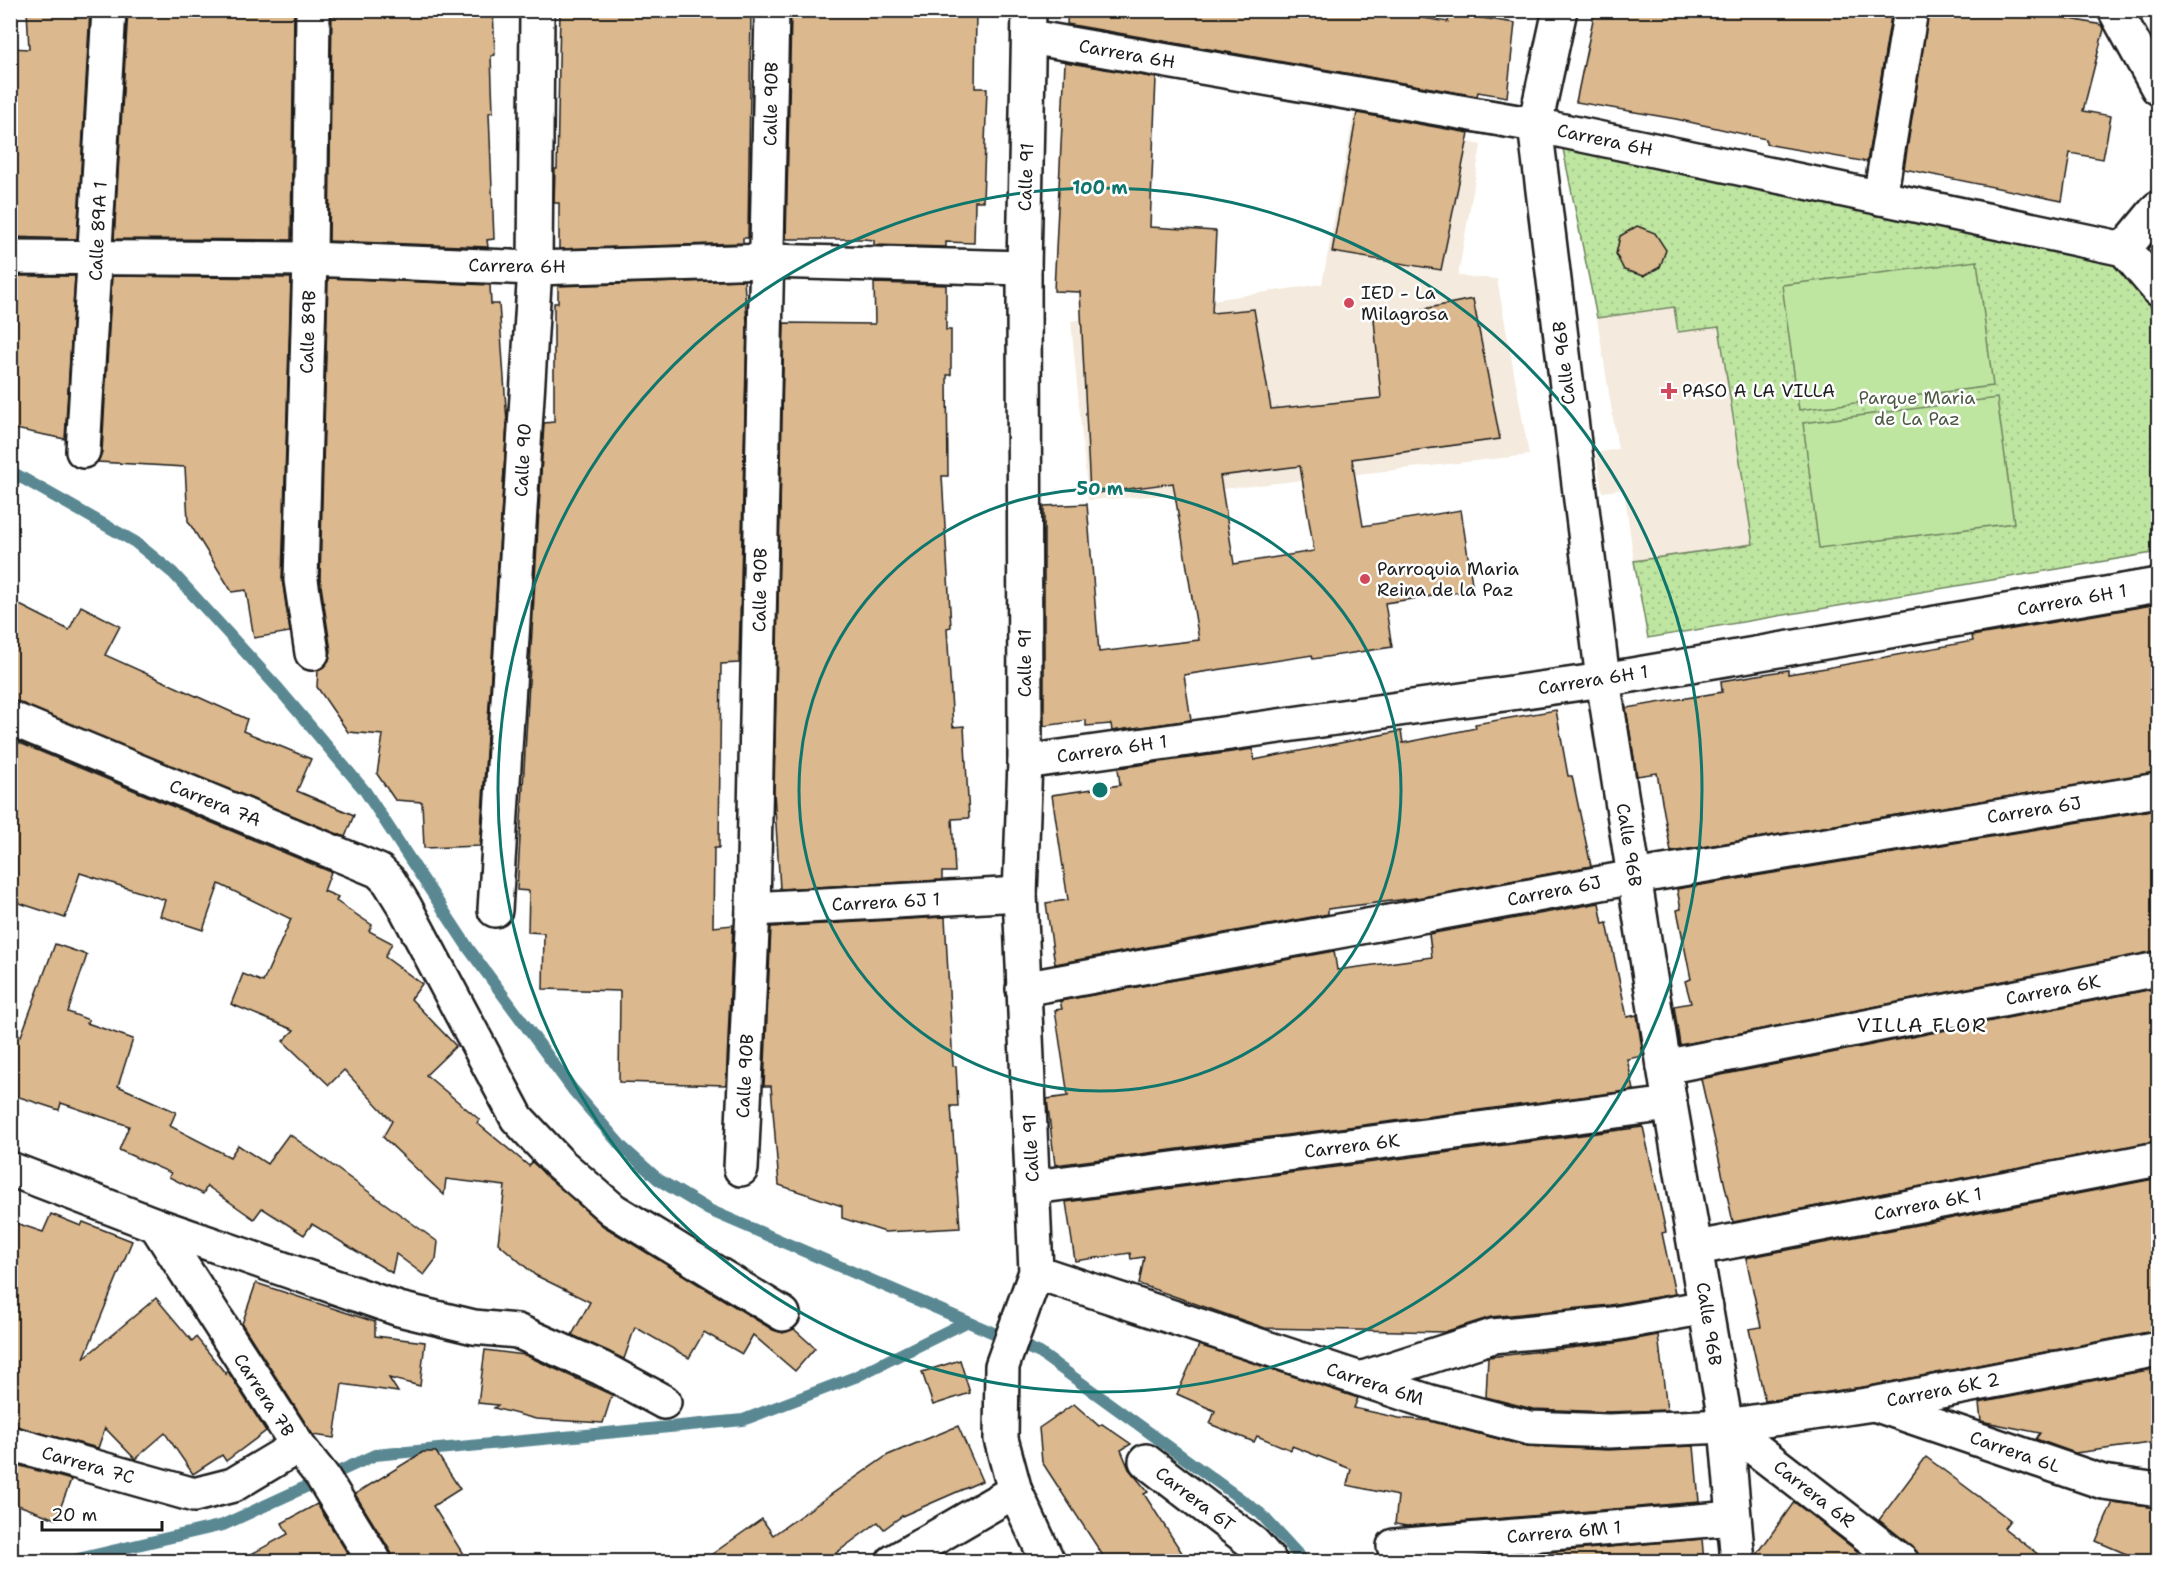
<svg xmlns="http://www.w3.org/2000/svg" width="2169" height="1572" viewBox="0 0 2169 1572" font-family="'Shantell Sans',sans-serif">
	<defs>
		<pattern id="grass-dots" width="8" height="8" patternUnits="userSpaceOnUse" patternTransform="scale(1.5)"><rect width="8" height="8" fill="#bee6a1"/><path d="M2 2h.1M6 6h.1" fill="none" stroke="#a3c58a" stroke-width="1.8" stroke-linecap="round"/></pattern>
	</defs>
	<rect width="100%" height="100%" fill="#fff"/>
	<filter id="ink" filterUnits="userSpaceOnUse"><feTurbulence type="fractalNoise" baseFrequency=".0167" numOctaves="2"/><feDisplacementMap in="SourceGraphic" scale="12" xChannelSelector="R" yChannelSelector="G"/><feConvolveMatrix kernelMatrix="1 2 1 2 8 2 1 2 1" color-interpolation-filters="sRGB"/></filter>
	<g filter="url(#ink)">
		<!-- built -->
		<g fill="#f4eadd">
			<polygon points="1354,114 1481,145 1458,276 1497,279 1529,455 1169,495 1088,500 1071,321 1322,284"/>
			<polygon points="1674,307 1719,327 1753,544 1634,561 1624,489 1602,492 1596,453 1618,449 1597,318"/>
		</g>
		<!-- grass -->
		<polygon fill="url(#grass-dots)" stroke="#6d815e" stroke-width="1.5" points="1562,144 2118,266 2158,316 2158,552 1648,638 1634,561 1753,544 1719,327 1678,332 1674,307 1597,318"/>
		<!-- pitch -->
		<g fill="#bee6a1" stroke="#6d815e" stroke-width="1.5">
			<polygon points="1977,261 1993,386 1799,410 1782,285"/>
			<polygon points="1997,398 2014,523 1819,548 1803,423"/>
		</g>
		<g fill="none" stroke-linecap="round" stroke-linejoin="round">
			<!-- stream -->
			<g stroke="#5a8892" stroke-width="12">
				<polyline points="10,471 135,542 173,573 278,688 365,791 469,949 573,1090 622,1147 659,1180 709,1210 1040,1353 1260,1513 1305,1562"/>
				<polyline points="65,1562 223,1525 375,1455 743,1420 855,1377 964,1323"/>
			</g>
		</g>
		<!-- building -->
		<g fill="#dbb88d" stroke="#1c1c1c" stroke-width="1.5" fill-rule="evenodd">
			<polygon points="27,10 90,10 77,239 10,237 10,48 29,49"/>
			<polygon points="128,10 294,10 291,240 114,239"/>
			<polygon points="332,10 493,10 495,55 491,56 493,112 489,113 494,239 487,240 488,247 329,241"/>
			<polygon points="560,10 751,10 748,238 743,238 743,243 559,249 559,203 554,203 555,169 557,169"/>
			<polygon points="878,10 976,10 975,88 987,88 983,201 975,201 974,243 946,242 946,247 874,245 874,240 863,239 786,239 791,15 878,15"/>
			<polygon points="1068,10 1373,10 1448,22 1449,13 1515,23 1507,97 1478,92 1477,96 1067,24"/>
			<polygon points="1595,10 1892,10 1867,162 1766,144 1766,139 1676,119 1576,102"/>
			<polygon points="1929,10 2023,10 2102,25 2104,29 2083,111 2111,116 2103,159 2070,153 2062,201 1904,169"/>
			<path d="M1065 62 1156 78 1150 227 1216 231 1212 313 1254 309 1271 409 1381 398 1374 319 1473 299 1500 439 1352 459 1363 526 1461 510 1473 590 1385 603 1392 647 1313 659 1312 655 1184 675 1191 720 1112 731 1111 724 1086 726V720L1044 726V506L1087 504 1099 652 1199 640 1173 483 1090 494 1080 292 1054 291ZM1300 466 1314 551 1234 564 1220 476Z"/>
			<polygon points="1357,113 1469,133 1441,270 1332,252"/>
			<polygon points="1637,226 1655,233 1666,250 1660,267 1644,276 1624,270 1616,254 1620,236"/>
			<polygon points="18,276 75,276 65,439 10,428 10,321 16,321"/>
			<polygon points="112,276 291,278 282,579 290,632 254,638 246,590 232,592 188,521 185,467 98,462 102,452"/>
			<polygon points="328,278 490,285 491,304 499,304 507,423 480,846 424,848 422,802 395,800 377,774 383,735 348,732 317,687 318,670 329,660 331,651 320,579"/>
			<polygon points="744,280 747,323 739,663 721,664 719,848 714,848 713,927 733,925 726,1085 619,1082 620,991 543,989 544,933 528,932 529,891 517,890 544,423 554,422 554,303 558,303 558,286"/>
			<polygon points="874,283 946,285 946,330 951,330 951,375 947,375 948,476 942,476 951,627 947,628 953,727 964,726 969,818 952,819 955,872 942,872 942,880 780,889 774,792 784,323 875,324"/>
			<polygon points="10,600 69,630 81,606 120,626 105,655 247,719 243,731 311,759 297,791 354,815 345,837 10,700"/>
			<polygon points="2158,604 2158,772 1671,852 1657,773 1637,776 1626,708 1722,692 1721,681 1788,670 1788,674 1826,668 1973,641 1972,636"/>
			<polygon points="1556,710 1568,776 1572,776 1591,866 1423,897 1328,909 1328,914 1055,964 1046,903 1068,900 1052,795 1120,785 1118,768 1253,749 1254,760 1401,731 1403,743 1476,728 1475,724"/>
			<polygon points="10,739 331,872 324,891 338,897 336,901 372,925 369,931 392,943 385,957 422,984 411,999 456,1046 426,1075 480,1120 477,1123 529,1166 532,1162 603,1226 773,1330 783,1333 794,1329 815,1348 795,1371 753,1335 742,1354 704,1332 689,1358 635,1327 624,1359 572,1335 590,1302 535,1275 498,1243 505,1186 446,1179 444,1195 383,1137 392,1121 344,1070 329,1085 283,1041 294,1030 231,1004 243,974 263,982 291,919 219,884 203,930 160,916 165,900 80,873 65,918 10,900"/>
			<polygon points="2158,809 2158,951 1680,1045 1674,1006 1691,1003 1685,981 1691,979 1677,910 1681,909 1677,889"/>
			<polygon points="1599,903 1603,924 1607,923 1627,1017 1637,1015 1643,1056 1627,1059 1634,1090 1055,1165 1047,1099 1068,1096 1055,1010 1062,1009 1060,1001 1334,951 1337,970 1432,957 1429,934"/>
			<polygon points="945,917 953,1066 956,1066 958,1106 951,1106 960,1228 885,1232 842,1218 842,1206 779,1185 771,1086 764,1086 771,927"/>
			<polygon points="55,944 87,955 68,1012 89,1020 87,1023 133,1039 118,1086 176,1112 170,1126 230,1157 238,1145 267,1164 289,1134 438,1242 436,1259 424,1275 396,1254 392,1273 312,1224 304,1235 262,1208 254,1219 207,1186 203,1194 169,1177 171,1173 119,1150 129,1126 61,1103 59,1110 10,1094 10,1032 21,1036"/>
			<polygon points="2158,988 2158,1141 1733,1222 1701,1079"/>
			<polygon points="1643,1127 1666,1232 1662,1233 1675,1294 1610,1305 1491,1317 1444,1332 1265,1328 1139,1284 1144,1257 1131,1259 1130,1253 1075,1261 1066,1202"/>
			<polygon points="2154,1179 2158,1202 2158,1327 2153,1328 2153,1331 1870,1386 1765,1401 1749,1329 1761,1327 1746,1258"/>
			<polygon points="51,1214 81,1226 83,1222 132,1241 84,1358 156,1298 192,1341 196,1337 226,1374 227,1370 266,1431 226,1461 222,1455 193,1474 165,1433 135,1459 105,1428 98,1448 10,1425 10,1221 43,1232"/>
			<polygon points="256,1283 375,1322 375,1336 425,1342 420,1386 389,1378 398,1392 342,1384 334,1438 313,1435 242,1324"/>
			<polygon points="1658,1335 1667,1410 1609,1412 1533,1409 1486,1397 1488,1357 1615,1343"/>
			<polygon points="1199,1345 1358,1398 1354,1408 1399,1418 1430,1421 1525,1446 1608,1450 1694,1446 1699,1502 1407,1526 1395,1524 1398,1496 1347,1485 1351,1469 1292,1446 1291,1450 1257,1436 1254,1442 1210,1424 1215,1411 1177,1394"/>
			<polygon points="485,1350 525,1355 612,1395 603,1423 536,1419 494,1408 498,1405 478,1403"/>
			<polygon points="960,1360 970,1393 933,1405 922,1372"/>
			<polygon points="2158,1368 2158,1442 2075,1453 2036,1439 2040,1433 1981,1421 1979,1403"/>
			<polygon points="1074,1404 1099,1426 1102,1424 1131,1444 1121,1450 1129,1469 1148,1492 1144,1494 1188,1562 1107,1562 1042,1462 1039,1428"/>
			<polygon points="958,1426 982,1481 902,1516 884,1529 878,1522 824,1562 701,1562 762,1519 773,1535 888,1455"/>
			<polygon points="423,1452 436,1452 460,1489 433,1506 468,1562 394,1562 391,1552 355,1494"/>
			<polygon points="1926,1457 2010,1520 2004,1528 2048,1562 1920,1562 1913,1547 1879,1520"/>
			<polygon points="10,1463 71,1480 56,1519 10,1502"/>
			<polygon points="1794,1502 1871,1562 1757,1562 1756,1556"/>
			<polygon points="2113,1502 2158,1508 2158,1562 2145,1562 2096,1541"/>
			<polygon points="317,1504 353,1562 237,1562 288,1534 282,1523"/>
			<polygon points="1702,1539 1704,1562 1434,1562"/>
		</g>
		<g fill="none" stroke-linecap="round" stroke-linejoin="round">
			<defs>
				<g id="minor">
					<polyline points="1029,10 1024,268 1025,762 1020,894 1036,1272 1002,1366 1001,1439 1015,1491 1048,1562"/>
					<polyline points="1560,10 1535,125 1603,680 1670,1104 1726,1426 1738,1562"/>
					<polyline points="2115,10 2158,88"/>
					<polyline points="1030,37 1535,125 2124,249 2158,289"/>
					<polyline points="1880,198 1911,10"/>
					<polyline points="2124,249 2158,208"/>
					<polyline points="10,257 310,259 535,268 768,261 1024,268"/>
					<polyline points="83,451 109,10"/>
					<polyline points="312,653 301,580 310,259 313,10"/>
					<polyline points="10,718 379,871 389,881 405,907 517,1118 559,1163 613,1210 783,1314"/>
					<polyline points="1025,762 1603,680 2158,585"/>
					<polyline points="753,909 1020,894"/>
					<polyline points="495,910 535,268 537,10"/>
					<polyline points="1023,989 1634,877 2158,790"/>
					<polyline points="1664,1067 2158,969"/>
					<polyline points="10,1169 156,1225 298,1446 322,1476 375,1562"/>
					<polyline points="741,1169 753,909 772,10"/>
					<polyline points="1034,1187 1670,1104"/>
					<polyline points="156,1225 399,1309 474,1327 517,1331 601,1368 664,1402"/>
					<polyline points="1697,1248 2158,1159"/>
					<polyline points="1036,1272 1430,1402 1530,1428 1609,1431 1726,1426 1873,1404 2158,1349"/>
					<polyline points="1360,1379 1493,1336 1613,1324 1706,1307"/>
					<polyline points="1877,1405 2103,1482 2158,1490"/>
					<polyline points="1726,1426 1902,1562"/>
					<polyline points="10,1443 194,1495 233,1485 298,1446"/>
					<polyline points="1146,1461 1253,1543 1270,1562"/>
					<polyline points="1394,1546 1734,1518"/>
					<polyline points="893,1562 1015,1491"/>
				</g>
			</defs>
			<!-- minor casing -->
			<use href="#minor" stroke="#1c1c1c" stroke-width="38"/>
			<!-- minor -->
			<use href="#minor" stroke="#fff" stroke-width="33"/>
		</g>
	</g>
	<!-- distance rings -->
	<g fill="none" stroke="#0f766e" stroke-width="3">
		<circle cx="1100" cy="790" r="301"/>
		<circle cx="1100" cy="790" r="602"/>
	</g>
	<!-- markers -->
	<g fill="#d1495b" stroke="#fff" stroke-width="2">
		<circle cx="1349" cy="303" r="6"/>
		<path d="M1666 382h6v6h6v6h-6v6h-6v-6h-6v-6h6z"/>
		<circle cx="1365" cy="579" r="6"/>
	</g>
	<g text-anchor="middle" stroke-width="5" stroke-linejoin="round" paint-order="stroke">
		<!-- street labels -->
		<g font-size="18" fill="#1c1c1c" stroke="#fff">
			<text transform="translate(1127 54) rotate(10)" y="6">Carrera 6H</text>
			<text transform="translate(771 104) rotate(-89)" y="6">Calle 90B</text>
			<text transform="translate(1605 140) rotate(12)" y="6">Carrera 6H</text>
			<text transform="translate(1026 177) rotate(-88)" y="6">Calle 91</text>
			<text transform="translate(98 231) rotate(-87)" y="6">Calle 89A 1</text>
			<text transform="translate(517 266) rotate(1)" y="6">Carrera 6H</text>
			<text transform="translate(308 332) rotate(-88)" y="6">Calle 89B</text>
			<text transform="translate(1564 363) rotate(-97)" y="6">Calle 96B</text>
			<text transform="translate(523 460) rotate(-87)" y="6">Calle 90</text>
			<text transform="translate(760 590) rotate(-89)" y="6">Calle 90B</text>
			<text transform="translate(2072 600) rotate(-10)" y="6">Carrera 6H 1</text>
			<text transform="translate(1025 663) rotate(-90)" y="6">Calle 91</text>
			<text transform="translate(1593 680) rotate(-9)" y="6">Carrera 6H 1</text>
			<text transform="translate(1112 749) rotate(-8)" y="6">Carrera 6H 1</text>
			<text transform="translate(215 803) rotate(22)" y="6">Carrera 7A</text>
			<text transform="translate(2034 810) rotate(-9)" y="6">Carrera 6J</text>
			<text transform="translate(1629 845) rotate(81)" y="6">Calle 96B</text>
			<text transform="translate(1554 891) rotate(-11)" y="6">Carrera 6J</text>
			<text transform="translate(886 902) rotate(-3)" y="6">Carrera 6J 1</text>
			<text transform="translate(2053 990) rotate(-11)" y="6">Carrera 6K</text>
			<text transform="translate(745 1076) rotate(-87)" y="6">Calle 90B</text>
			<text transform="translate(1352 1146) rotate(-7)" y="6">Carrera 6K</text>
			<text transform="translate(1031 1148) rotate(-93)" y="6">Calle 91</text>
			<text transform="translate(1928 1204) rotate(-11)" y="6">Carrera 6K 1</text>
			<text transform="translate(1709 1324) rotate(81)" y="6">Calle 96B</text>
			<text transform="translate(1375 1384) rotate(18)" y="6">Carrera 6M</text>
			<text transform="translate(1943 1390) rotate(-11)" y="6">Carrera 6K 2</text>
			<text transform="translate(264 1395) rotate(57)" y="6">Carrera 7B</text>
			<text transform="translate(2015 1452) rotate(19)" y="6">Carrera 6L</text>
			<text transform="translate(88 1465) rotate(16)" y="6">Carrera 7C</text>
			<text transform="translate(1814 1494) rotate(38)" y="6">Carrera 6R</text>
			<text transform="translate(1195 1499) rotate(37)" y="6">Carrera 6T</text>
			<text transform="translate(1564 1532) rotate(-5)" y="6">Carrera 6M 1</text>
		</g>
		<!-- poi labels -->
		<g font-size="18" fill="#1c1c1c" stroke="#fff" text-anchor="start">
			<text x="1361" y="299">IED - La<tspan x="1361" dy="21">Milagrosa</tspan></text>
			<text x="1682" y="397">PASO A LA VILLA</text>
			<text x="1377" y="575">Parroquia Maria<tspan x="1377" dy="21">Reina de la Paz</tspan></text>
		</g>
		<!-- park labels -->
		<g font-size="18" fill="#4d5944" stroke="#fff">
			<text x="1917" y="404">Parque Maria<tspan x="1917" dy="21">de La Paz</tspan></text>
		</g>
		<!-- neighbourhood labels -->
		<g font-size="20" letter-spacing="1.5" fill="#1c1c1c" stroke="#fff">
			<text x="1922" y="1032">VILLA FLOR</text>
		</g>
	</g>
	<circle cx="1100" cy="790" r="9" fill="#0f766e" stroke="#fff" stroke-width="3"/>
	<g font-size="18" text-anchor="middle" font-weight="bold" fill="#0f766e" stroke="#fff" stroke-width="5" stroke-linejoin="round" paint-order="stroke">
		<text x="1100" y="194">100 m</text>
		<text x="1100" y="495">50 m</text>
	</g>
	<!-- margin -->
	<rect width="2169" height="1572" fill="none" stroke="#fff" stroke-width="36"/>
	<rect x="18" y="18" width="2133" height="1536" fill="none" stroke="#1c1c1c" stroke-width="2" filter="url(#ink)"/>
	<!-- scale -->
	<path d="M42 1521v9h120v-9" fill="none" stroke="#1c1c1c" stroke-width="3"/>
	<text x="51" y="1521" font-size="18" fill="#1c1c1c" stroke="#ffffff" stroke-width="4.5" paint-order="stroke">20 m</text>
</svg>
